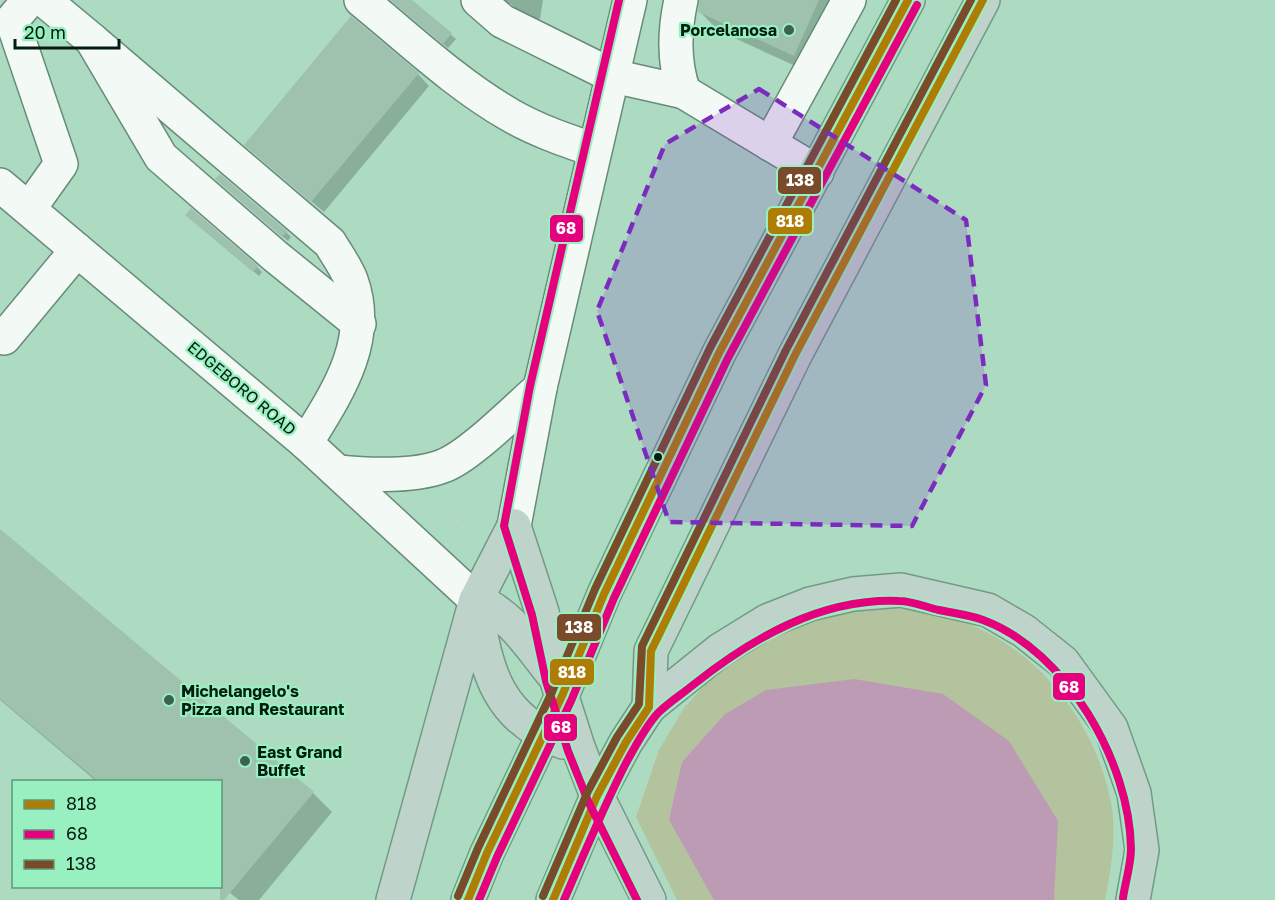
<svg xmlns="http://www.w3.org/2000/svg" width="1275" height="900" viewBox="0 0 1275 900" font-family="'Golos Text',sans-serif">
	<rect width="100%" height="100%" fill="#acdbc1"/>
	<!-- green -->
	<path fill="#b3c39e" d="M871 605C900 608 929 611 957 620 1038 646 1099 726 1112 809 1116 839 1111 871 1105 900H677L636 817 659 750 684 708 725 662 824 610Z"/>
	<!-- water -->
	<polygon fill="#bd9bb4" points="854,679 943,694 1009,741 1058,821 1054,900 714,900 669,820 682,762 725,714 766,690"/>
	<!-- shadow -->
	<g fill="#0003">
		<polygon points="391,0 410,0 456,39 448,48"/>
		<polygon points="543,0 540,19 526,18 511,4 497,0"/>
		<polygon points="699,0 846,0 813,74 719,31 699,11"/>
		<polygon points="418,74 429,86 324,212 258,156"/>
		<polygon points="222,184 286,232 291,237 288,241"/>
		<polygon points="192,220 257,267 262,272 259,276"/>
		<polygon points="0,531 313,793 332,812 259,900 239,900 220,885 220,782 97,782 0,700"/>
	</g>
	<!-- building -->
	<g fill="#9ec2ad">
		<polygon points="390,0 412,0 452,33 443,44"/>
		<polygon points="699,0 819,0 794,56 698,12"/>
		<polygon points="351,16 419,73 311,202 244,145"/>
		<polygon points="220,174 287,231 282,237 215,179"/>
		<polygon points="191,208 258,266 253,272 185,215"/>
		<polygon points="0,529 314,792 224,900 220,900 220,782 99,782 0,699"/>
	</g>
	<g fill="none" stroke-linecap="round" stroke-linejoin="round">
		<defs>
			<g id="minor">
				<polyline points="29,0 12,20 61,164 29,209"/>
				<polyline points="44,0 92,40 161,157 275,256 359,324"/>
				<path d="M361 0C409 39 456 84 510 115 536 130 565 140 594 150"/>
				<polyline points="478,0 502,21 613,76 684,92"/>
				<path d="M681 0C674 32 673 62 684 92L817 172"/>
				<path d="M92 40 330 243C337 255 346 267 351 280 373 340 337 393 306 443"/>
				<polyline points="770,144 849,0"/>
				<polyline points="0,185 306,443 476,600"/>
				<polyline points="4,338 77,250"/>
				<path d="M338 472C368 475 415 477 443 466 470 456 517 408 540 388"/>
				<polyline points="514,526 540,388 630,0"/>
			</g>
			<g id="highway">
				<polyline points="514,526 542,612 556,678 578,747 597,796 649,900"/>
				<path d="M476 600C511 615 528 643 551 672"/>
				<path d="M477 611C485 671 500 721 563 742"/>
				<polyline points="649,707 720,650 767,621 810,604 853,594 901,590 988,610 1024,631 1063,662 1111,728 1134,793 1142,850 1133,900"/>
				<polyline points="393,900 476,600 514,526"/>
				<polyline points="468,900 487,853 562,696 604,594 719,353 908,0"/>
				<polyline points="553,900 597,796 626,742 649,707 651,651 795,355 983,0"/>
			</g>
		</defs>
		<!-- minor casing -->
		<use href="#minor" stroke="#688b79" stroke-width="36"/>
		<!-- highway casing -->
		<use href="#highway" stroke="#739a86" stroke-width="36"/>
		<!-- path -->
		<polyline stroke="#c5d4cc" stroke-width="4" stroke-dasharray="1.5 4.5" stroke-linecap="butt" points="459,503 459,522 472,531"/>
		<!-- minor -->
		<use href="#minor" stroke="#f3faf6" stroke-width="33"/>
		<!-- highway -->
		<use href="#highway" stroke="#bed3c9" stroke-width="33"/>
		<defs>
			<g id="bus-1">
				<polyline points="468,900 487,853 562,696 604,594 719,353 908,0"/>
				<polyline points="553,900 597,796 626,742 649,707 651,651 795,355 983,0"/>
			</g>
			<g id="bus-2">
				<polyline points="619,0 530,386 504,526 532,615 546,681 568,751 588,801 637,900"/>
				<polyline points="479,900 497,857 571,701 614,598 728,358 917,5"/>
				<path d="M564 900C584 854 603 808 626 763 635 747 645 727 658 713 668 703 682 694 693 685 752 638 821 598 899 601 912 601 926 607 939 610 953 613 970 615 983 620 1067 651 1130 763 1131 849 1131 865 1125 883 1123 898"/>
			</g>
			<g id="bus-3">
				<polyline points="458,896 478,848 552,692 595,589 710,348 896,0"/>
				<polyline points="543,896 588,791 617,737 639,704 642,646 786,350 971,0"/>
			</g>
		</defs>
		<!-- bus-1 casing -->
		<use href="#bus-1" stroke="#98efbf" stroke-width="12"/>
		<!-- bus-2 casing -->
		<use href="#bus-2" stroke="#98efbf" stroke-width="12"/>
		<!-- bus-3 casing -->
		<use href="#bus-3" stroke="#98efbf" stroke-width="12"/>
		<!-- bus-1 -->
		<use href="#bus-1" stroke="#ae7d05" stroke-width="8"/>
		<!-- bus-2 -->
		<use href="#bus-2" stroke="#e5007d" stroke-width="8"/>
		<!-- bus-3 -->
		<use href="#bus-3" stroke="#7a4b2a" stroke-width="8"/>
	</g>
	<!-- marked area -->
	<path fill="#7b2cbf" fill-opacity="0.2" stroke="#7b2cbf" stroke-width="4.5" stroke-dasharray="12 8" stroke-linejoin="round" d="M759 89 966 220 986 385 912 526 669 522 597 311 665 144Z"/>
	<!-- markers -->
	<g fill="#3e604f" stroke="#98efbf" stroke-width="2">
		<circle cx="789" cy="30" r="6"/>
		<circle cx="169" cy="700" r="6"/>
		<circle cx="245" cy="761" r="6"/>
	</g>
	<circle fill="#031e11" stroke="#98efbf" stroke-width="2" cx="658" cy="457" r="5"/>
	<g text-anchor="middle" stroke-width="4.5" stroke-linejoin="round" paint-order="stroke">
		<!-- poi labels -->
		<g font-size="16" font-weight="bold" fill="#031e11" stroke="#98efbf" text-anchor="start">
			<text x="777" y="36" text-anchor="end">Porcelanosa</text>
			<text x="181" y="697">Michelangelo's<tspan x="181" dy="18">Pizza and Restaurant</tspan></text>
			<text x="257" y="758">East Grand<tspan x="257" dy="18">Buffet</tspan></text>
		</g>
		<!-- street labels -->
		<g font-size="16" fill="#031e11" stroke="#98efbf">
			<text transform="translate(242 388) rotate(40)" y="6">EDGEBORO ROAD</text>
		</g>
	</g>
	<g stroke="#98efbf" stroke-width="2">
		<rect x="777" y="166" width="45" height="29" rx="6" fill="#7a4b2a"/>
		<rect x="767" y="207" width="46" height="28" rx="6" fill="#ae7d05"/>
		<rect x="549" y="214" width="35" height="29" rx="6" fill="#e5007d"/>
		<rect x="556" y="613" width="46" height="29" rx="6" fill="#7a4b2a"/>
		<rect x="549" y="658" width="46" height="28" rx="6" fill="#ae7d05"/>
		<rect x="1052" y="672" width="34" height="29" rx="6" fill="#e5007d"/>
		<rect x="543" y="713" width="35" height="29" rx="6" fill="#e5007d"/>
	</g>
	<g font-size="16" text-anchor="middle" font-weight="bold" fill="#fff">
		<text x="800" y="186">138</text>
		<text x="790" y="227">818</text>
		<text x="566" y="234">68</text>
		<text x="579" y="633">138</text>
		<text x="572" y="678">818</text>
		<text x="1069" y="693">68</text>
		<text x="561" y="733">68</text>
	</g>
	<!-- legend -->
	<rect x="12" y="780" width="210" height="108" fill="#98efbf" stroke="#5c9b79" stroke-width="1.5"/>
	<rect x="24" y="800" width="30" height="9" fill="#ae7d05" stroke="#5c9b79" stroke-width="1.5"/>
	<text x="66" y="810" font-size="18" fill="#031e11">818</text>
	<rect x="24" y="830" width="30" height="9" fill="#e5007d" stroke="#5c9b79" stroke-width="1.5"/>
	<text x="66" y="840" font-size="18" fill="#031e11">68</text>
	<rect x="24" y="860" width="30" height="9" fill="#7a4b2a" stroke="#5c9b79" stroke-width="1.5"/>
	<text x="66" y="870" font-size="18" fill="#031e11">138</text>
	<!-- scale -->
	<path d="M15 39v9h104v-9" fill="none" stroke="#031e11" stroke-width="3"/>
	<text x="24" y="39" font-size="18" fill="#031e11" stroke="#98efbf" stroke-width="4.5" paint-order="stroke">20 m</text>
</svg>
